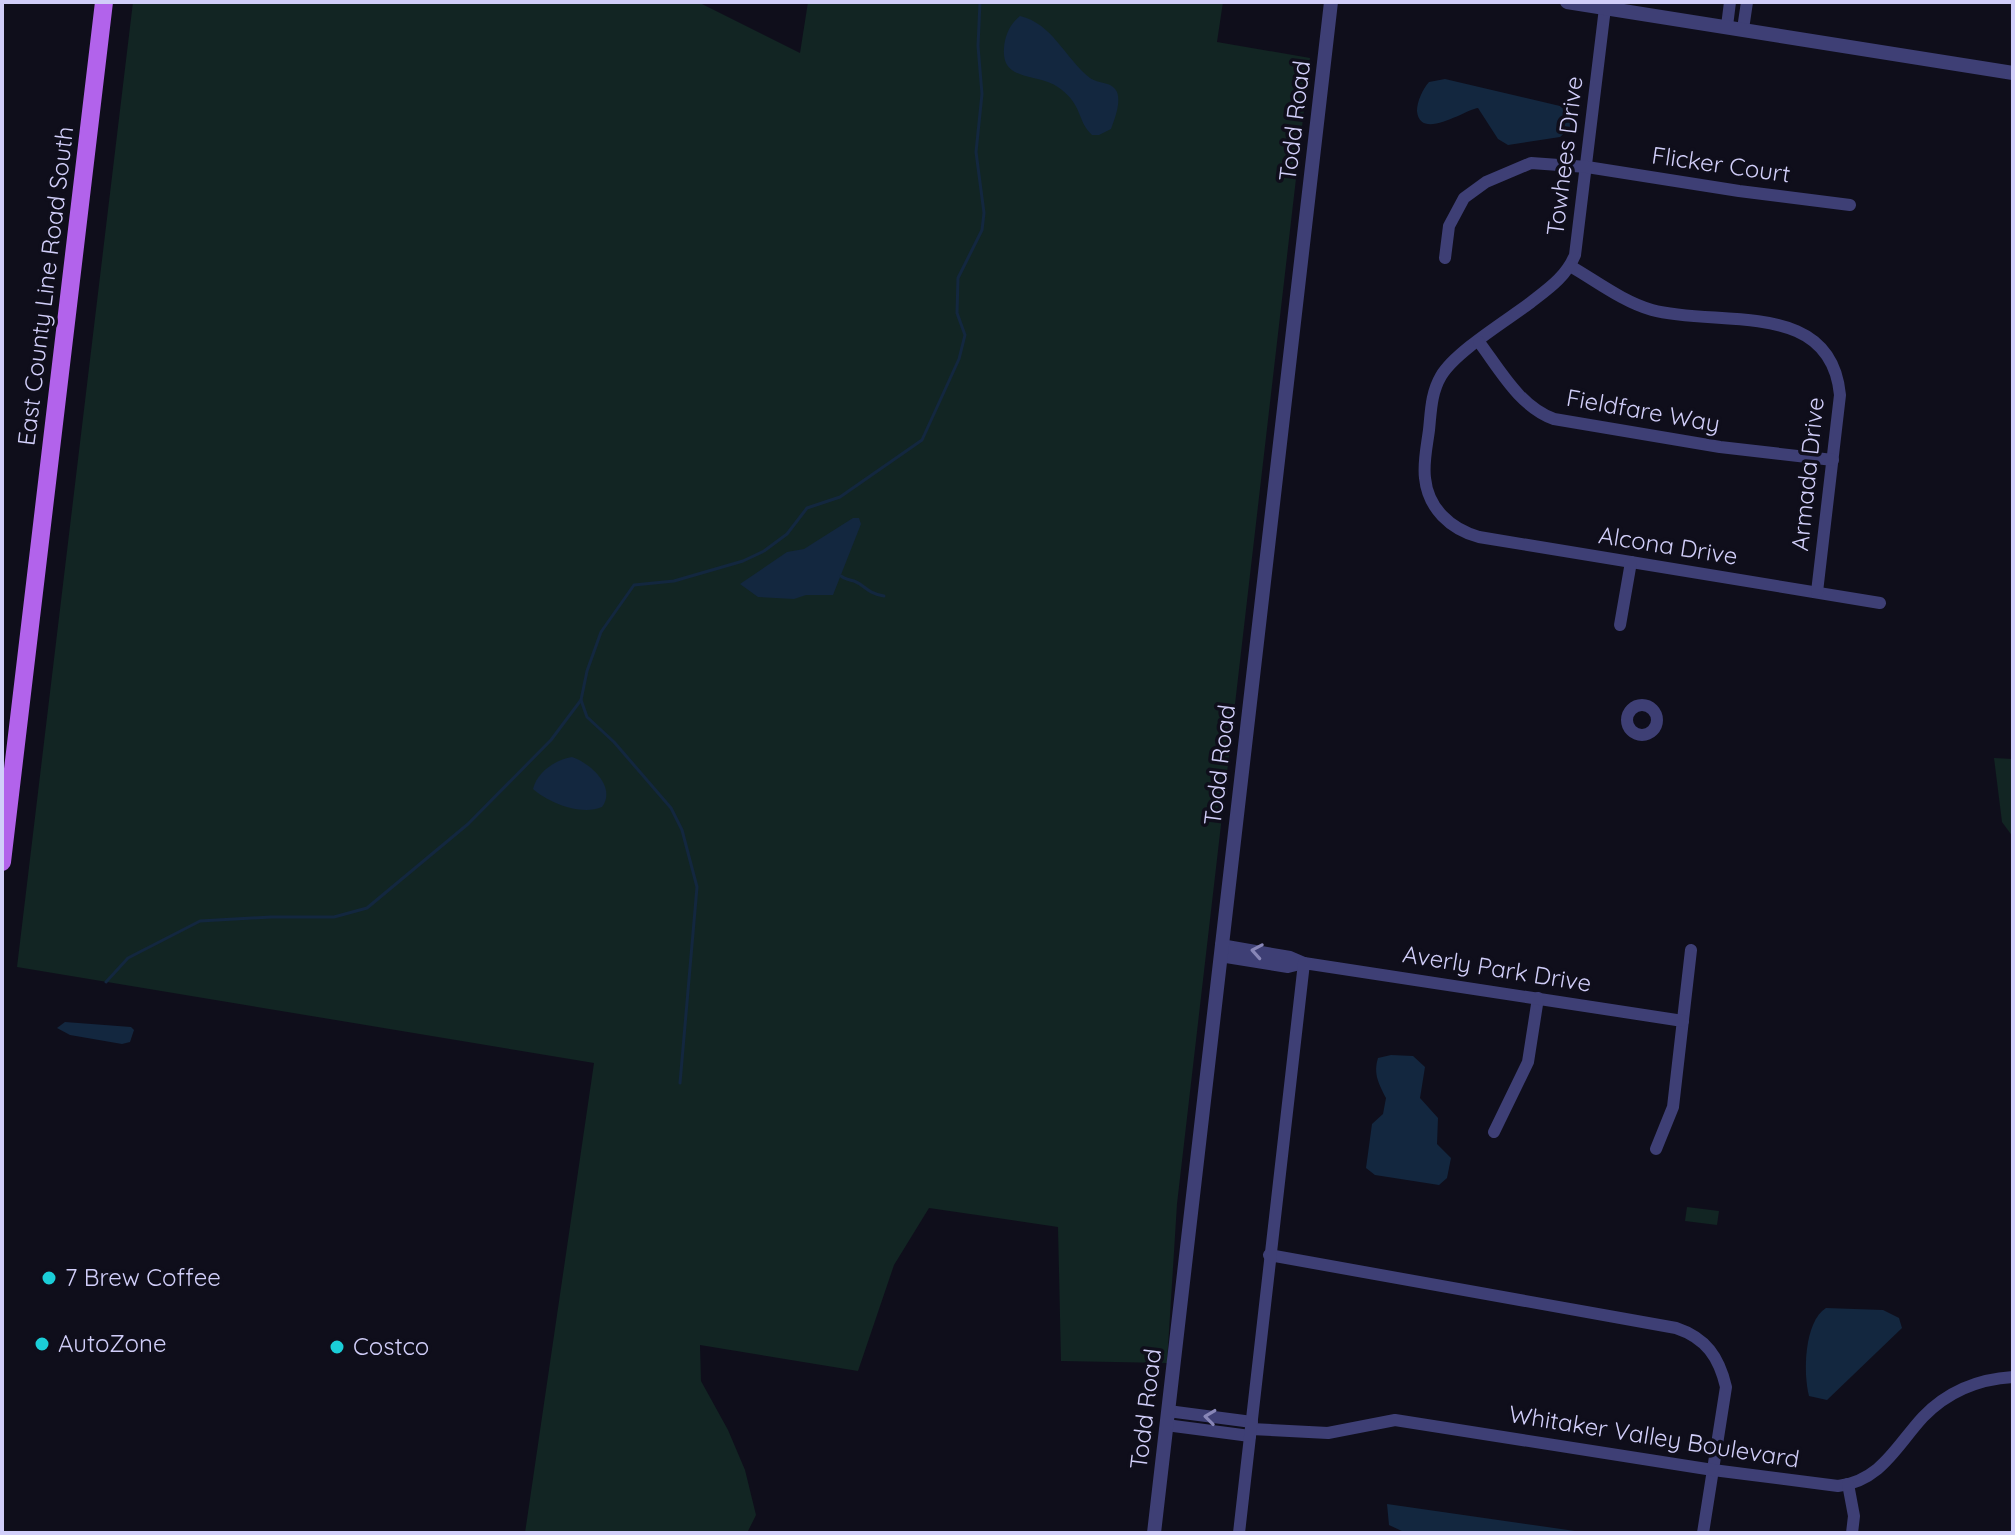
<svg xmlns="http://www.w3.org/2000/svg" width="2015" height="1535" viewBox="0 0 2015 1535" font-family="Quicksand,sans-serif">
	<rect width="100%" height="100%" fill="#0f0e1b"/>
	<!-- green -->
	<g fill="#122523">
		<polygon points="133,2 698,2 800,53 808,2 1223,2 1217,42 1310,58 1177,1204 1167,1363 1061,1361 1058,1227 929,1208 894,1265 858,1371 700,1345 701,1381 728,1430 745,1470 756,1515 747,1533 525,1533 594,1063 17,967"/>
		<polygon points="1994,758 2013,759 2013,837 2002,822"/>
		<polygon points="1687,1207 1719,1211 1717,1225 1685,1221"/>
	</g>
	<!-- water -->
	<g fill="#13273f">
		<path d="M1020 16C1053 24 1064 57 1090 78 1098 84 1112 81 1117 92 1121 103 1115 118 1111 129L1099 135H1092C1077 121 1083 107 1062 90 1040 71 1001 84 1004 48 1005 35 1010 24 1020 16Z"/>
		<path d="M1445 79 1560 106 1569 113 1570 128 1560 137 1508 145 1498 139 1478 108C1466 109 1420 142 1417 111 1417 101 1423 89 1429 82Z"/>
		<polygon points="853,518 859,518 861,524 833,595 806,595 794,599 758,597 740,584 787,552 804,549"/>
		<path d="M572 757C590 763 617 787 602 807 581 816 549 803 533 789 537 772 555 760 572 757Z"/>
		<polygon points="65,1022 131,1027 134,1030 130,1042 122,1044 70,1035 57,1028"/>
		<path d="M1391 1055 1413 1056 1425 1067 1420 1098 1438 1118 1437 1144 1451 1158 1447 1178 1439 1185 1375 1175 1366 1168 1372 1124 1383 1114 1386 1098C1379 1084 1373 1074 1378 1058Z"/>
		<path d="M1826 1308 1883 1310 1899 1318 1902 1328 1827 1400 1809 1396C1803 1373 1804 1322 1826 1308Z"/>
		<polygon points="1387,1504 1589,1533 1406,1533 1389,1525"/>
	</g>
	<g fill="none" stroke-linecap="round" stroke-linejoin="round">
		<!-- stream -->
		<g stroke="#13273f" stroke-width="3">
			<path d="M841 576C845 579 849 580 854 581 865 585 866 593 884 596"/>
			<polyline points="106,982 128,958 200,921 271,917 334,917 367,908 468,824 551,740 581,700"/>
			<polyline points="680,1083 697,887 682,830 671,808 614,742 587,717 581,700 587,671 601,632 634,585 674,581 743,561 764,551 787,534 807,508 840,497 922,440 959,359 965,335 957,313 958,278 982,230 984,213 976,152 982,94 978,46 980,2"/>
		</g>
		<!-- minor -->
		<g stroke="#3e3f75" stroke-width="12">
			<path d="M1605 8 1575 255C1566 277 1548 289 1530 303 1506 321 1455 352 1441 376 1431 393 1431 411 1429 430 1427 446 1423 462 1425 478 1428 508 1450 529 1479 537L1880 603"/>
			<polyline points="1727,26 1730,2"/>
			<polyline points="1743,29 1747,2"/>
			<polyline points="1445,258 1449,226 1464,198 1486,182 1531,163 1587,167 1739,191 1850,205"/>
			<path d="M1570 266C1595 280 1623 302 1652 310 1720 328 1831 298 1840 395L1817 592"/>
			<path d="M1479 342C1500 370 1520 407 1554 419L1720 447 1833 460"/>
			<polyline points="1620,625 1631,562"/>
			<circle cx="1642" cy="720" r="15"/>
			<polyline points="1220,956 1288,967 1304,963 1290,957 1221,945"/>
			<polyline points="1494,1132 1528,1062 1538,998"/>
			<polyline points="1656,1149 1673,1107 1691,950"/>
			<path d="M1269 1255 1676 1328C1706 1338 1719 1357 1726 1387L1703 1533"/>
			<polyline points="1168,1411 1252,1422"/>
			<polyline points="1166,1425 1250,1436"/>
			<path d="M1251 1429 1328 1433 1395 1420 1713 1470 1838 1486C1881 1481 1897 1445 1923 1417 1947 1392 1979 1379 2013 1377"/>
			<polyline points="1848,1484 1854,1516 1852,1533"/>
			<polyline points="1239,1533 1304,963 1683,1021"/>
		</g>
		<!-- tertiary -->
		<g stroke="#3e3f75" stroke-width="14">
			<polyline points="1567,2 2013,73"/>
			<polyline points="1154,1533 1331,2"/>
		</g>
		<!-- primary -->
		<polyline stroke="#b263eb" stroke-width="18" points="2,862 104,2"/>
	</g>
	<!-- one-way arrows -->
	<defs><path id="oneway-chevron" d="M-2-3.5L2.5 0L-2 3.5" fill="none" stroke-width="1.6" stroke-linecap="round" stroke-linejoin="round" transform="scale(2)"/></defs>
	<g stroke="#8886b7">
		<use href="#oneway-chevron" transform="translate(1257 951) rotate(-170)"/>
		<use href="#oneway-chevron" transform="translate(1210 1417) rotate(-173)"/>
	</g>
	<!-- markers -->
	<g fill="#1bced8" stroke="#0f0e1b" stroke-width="3">
		<circle cx="49" cy="1278" r="8"/>
		<circle cx="42" cy="1344" r="8"/>
		<circle cx="337" cy="1347" r="8"/>
	</g>
	<g text-anchor="middle" stroke-width="7" stroke-linejoin="round" paint-order="stroke">
		<!-- street labels -->
		<g font-size="24" fill="#d1cef9" stroke="#0f0e1b">
			<text transform="translate(1295 121) rotate(-83)" y="8">Todd Road</text>
			<text transform="translate(1565 156) rotate(-83)" y="8">Towhees Drive</text>
			<text transform="translate(1721 165) rotate(8)" y="8">Flicker Court</text>
			<text transform="translate(46 286) rotate(-83)" y="8">East County Line Road South</text>
			<text transform="translate(1643 411) rotate(10)" y="8">Fieldfare Way</text>
			<text transform="translate(1808 474) rotate(-84)" y="8">Armada Drive</text>
			<text transform="translate(1668 546) rotate(9)" y="8">Alcona Drive</text>
			<text transform="translate(1220 765) rotate(-83)" y="8">Todd Road</text>
			<text transform="translate(1497 969) rotate(9)" y="8">Averly Park Drive</text>
			<text transform="translate(1146 1409) rotate(-83)" y="8">Todd Road</text>
			<text transform="translate(1654 1437) rotate(9)" y="8">Whitaker Valley Boulevard</text>
		</g>
		<!-- poi labels -->
		<g font-size="24" fill="#d1cef9" stroke="#0f0e1b" text-anchor="start">
			<text x="65" y="1286">7 Brew Coffee</text>
			<text x="58" y="1352">AutoZone</text>
			<text x="353" y="1355">Costco</text>
		</g>
	</g>
	<!-- border -->
	<rect width="2015" height="1535" fill="none" stroke="#d1cef9" stroke-width="8"/>
</svg>
